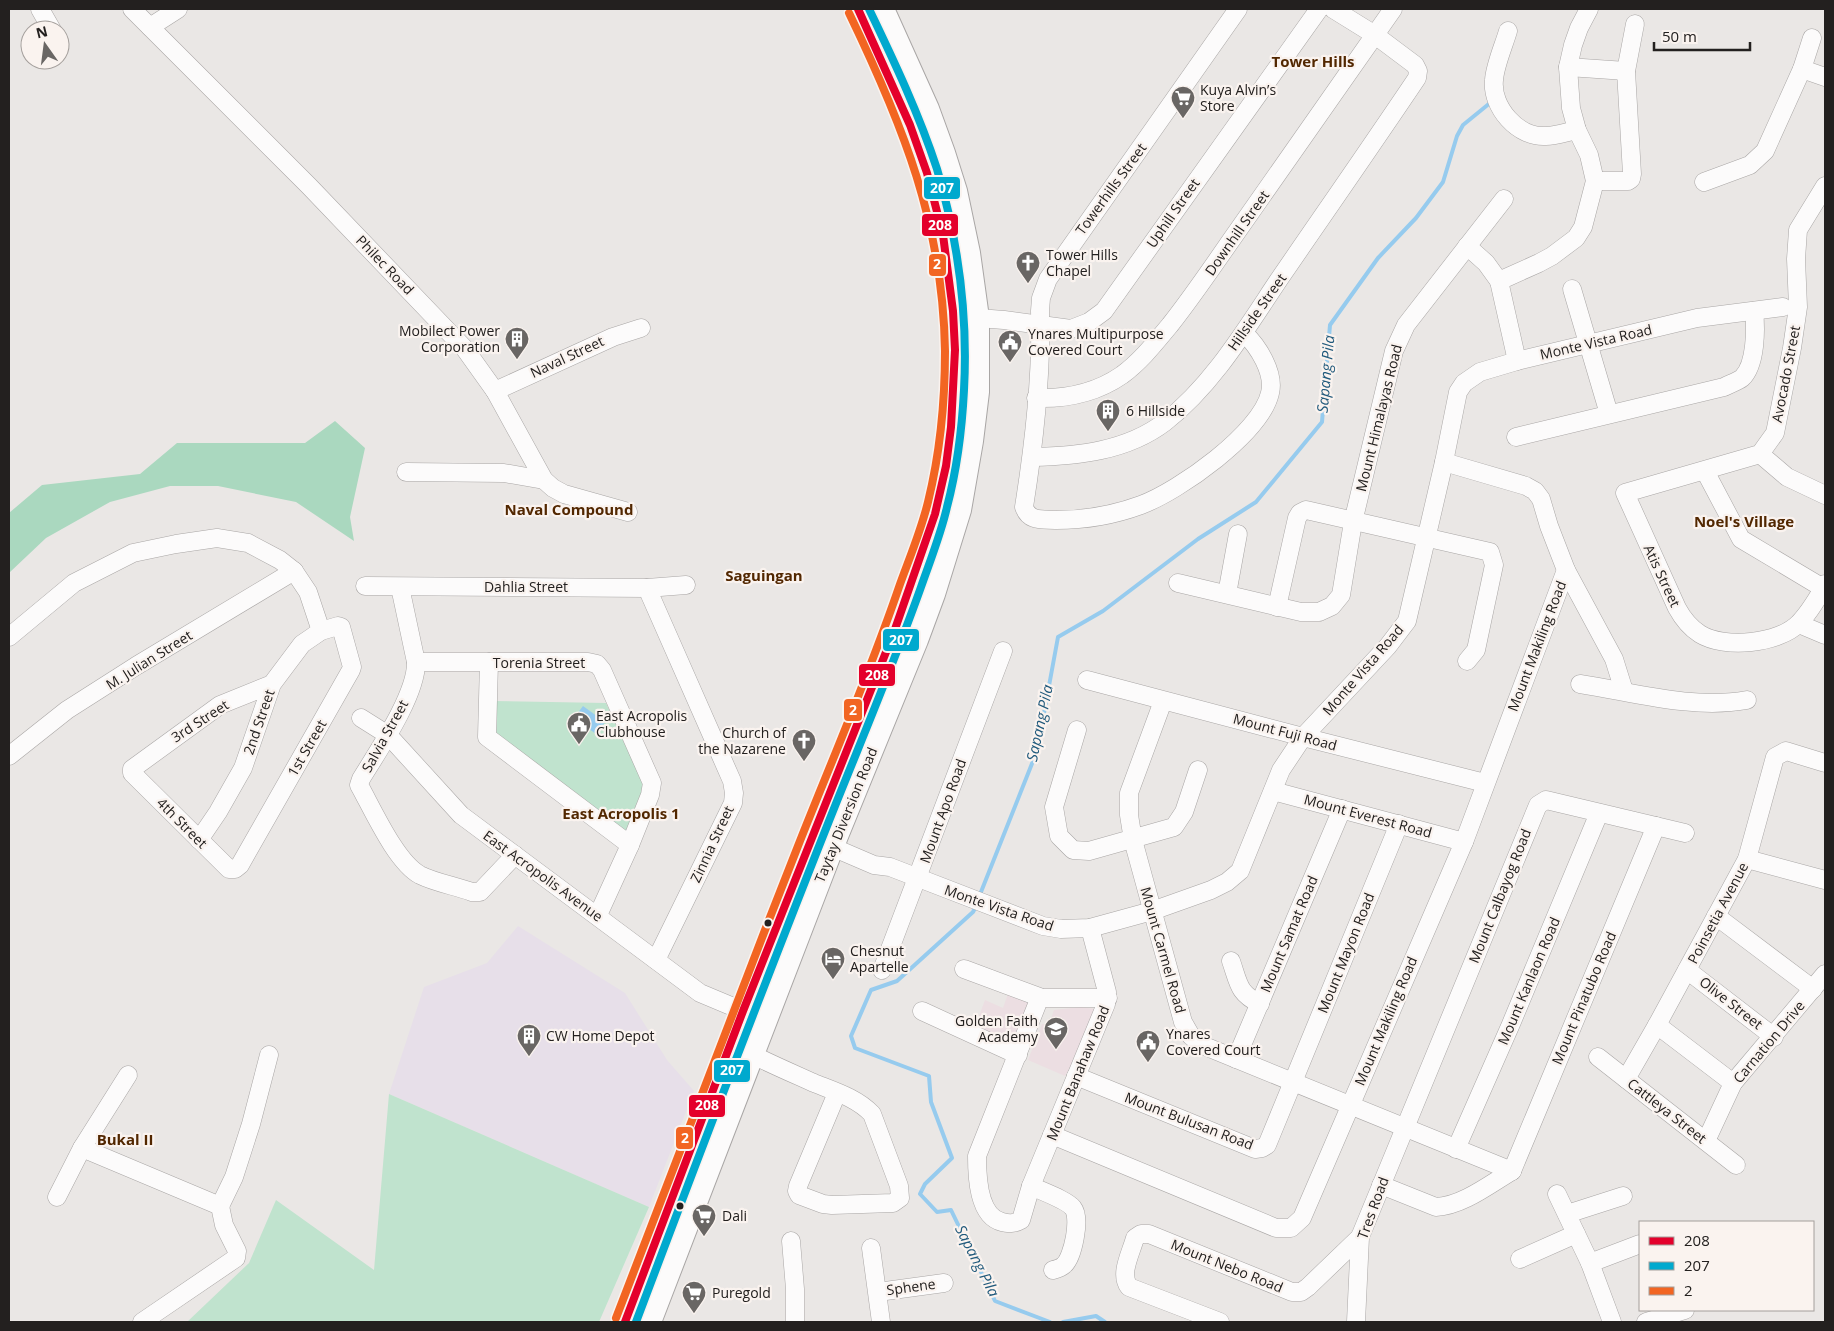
<svg xmlns="http://www.w3.org/2000/svg" width="1834" height="1331" viewBox="0 0 1834 1331" font-family="'Open Sans',sans-serif">
	<rect width="100%" height="100%" fill="#eae7e5"/>
	<!-- commercial -->
	<polygon fill="#e7dfe9" points="518,926 625,993 667,1060 694,1091 649,1207 389,1094 424,987 487,963"/>
	<!-- education -->
	<g fill="#ecdee2">
		<polygon points="1009,991 1030,1002 1015,1046 977,1032 976,1024 985,1000 1003,1008"/>
		<polygon points="1081,1007 1095,1009 1073,1064 1065,1076 1028,1060 1042,1024 1049,1025 1054,1010"/>
	</g>
	<!-- green -->
	<g fill="#c0e3ce">
		<polygon points="492,701 606,703 646,790 625,836 493,737"/>
		<polygon points="389,1094 649,1207 599,1322 187,1322 249,1263 276,1200 374,1270"/>
	</g>
	<!-- forest -->
	<polygon fill="#aad8bf" points="335,421 365,448 350,517 354,541 296,502 218,486 170,486 110,502 46,538 9,573 9,513 42,485 140,474 177,443 305,443"/>
	<!-- water -->
	<polygon fill="#96cbee" points="583,706 605,722 596,734 574,718"/>
	<g fill="none" stroke-linecap="round" stroke-linejoin="round">
		<!-- stream -->
		<g stroke="#96cbee" stroke-width="4">
			<polyline points="979,897 1037,751 1058,637 1103,611 1198,539 1256,502 1322,422 1330,325 1378,258 1416,218 1443,182 1457,136 1463,125 1490,103"/>
			<polyline points="976,906 973,912 897,981 871,990 851,1036 855,1048 929,1076 931,1102 952,1158 925,1184 920,1194 937,1212 951,1210 995,1301 1050,1322"/>
			<polyline points="1063,1322 1096,1316 1105,1322"/>
		</g>
		<defs>
			<g id="minor">
				<polyline points="40,9 52,30"/>
				<polyline points="132,9 309,186 465,349 495,391 544,480 553,488 564,494 628,512"/>
				<path d="M1238 9 1048 279 1041 298 1040 311C1042 374 1034 444 1024 507 1029 522 1042 519 1056 520 1085 520 1114 515 1141 505 1179 491 1261 433 1270 393 1275 373 1258 346 1244 333"/>
				<polyline points="150,27 178,9"/>
				<path d="M1508 31C1504 45 1495 65 1494 80 1491 107 1518 138 1546 136 1556 136 1567 132 1577 130"/>
				<polyline points="1568,67 1626,71"/>
				<polyline points="1802,69 1825,77"/>
				<polyline points="1595,181 1628,181 1631,179 1632,174 1626,71 1635,24"/>
				<polyline points="1704,182 1750,165 1765,151 1802,69 1812,38"/>
				<path d="M1825 186 1798 230 1796 259 1798 307 1792 348 1775 433 1760 454 1625 493 1677 608C1683 619 1689 627 1700 634 1724 649 1779 644 1799 623 1808 614 1820 595 1825 584"/>
				<polyline points="1467,246 1486,263 1499,281 1517,361"/>
				<polyline points="1499,281 1539,263 1552,256 1576,238 1583,227 1595,181 1589,155 1577,130 1571,108 1568,67 1573,45 1579,28 1589,9"/>
				<polyline points="1572,289 1609,414"/>
				<polyline points="978,318 1004,320 1071,329 1089,322 1104,311 1319,9"/>
				<polyline points="495,391 613,337 641,328"/>
				<path d="M1036 398C1068 399 1096 393 1122 375 1141 361 1155 343 1170 325 1193 296 1213 266 1234 236 1287 160 1340 84 1393 9"/>
				<path d="M1516 437 1724 387C1729 384 1737 382 1742 378 1756 365 1756 329 1754 311"/>
				<polyline points="1760,454 1787,477 1825,495"/>
				<path d="M1032 457C1078 456 1127 451 1165 422 1213 385 1247 327 1280 278 1326 211 1372 145 1417 78L1418 71 1415 65 1375 35 1333 9"/>
				<polyline points="1444,462 1526,486 1535,491 1541,499 1549,526 1566,570 1614,659 1624,691"/>
				<polyline points="1705,471 1741,539 1823,588"/>
				<polyline points="406,472 504,473 544,480"/>
				<polyline points="1178,583 1301,612 1319,612 1332,606 1341,595 1353,522 1394,351 1406,325 1504,199"/>
				<polyline points="365,586 647,588 686,585"/>
				<path d="M400 587 416 662C417 694 378 751 361 779L359 785C373 810 396 862 420 875 436 883 456 886 472 892H480L515 855"/>
				<polyline points="647,588 732,781 734,793 733,803 656,960"/>
				<polyline points="1227,594 1238,534"/>
				<polyline points="1277,607 1297,518 1300,513 1306,510 1490,552 1494,565 1476,650 1467,661"/>
				<polyline points="1799,624 1825,635"/>
				<polyline points="9,637 74,583 133,553 176,544 217,538 248,543 280,560 294,571 308,592 321,631"/>
				<polyline points="416,662 588,662 597,664 602,670 652,783 650,795 630,845 598,915"/>
				<polyline points="489,662 487,737 630,845"/>
				<polyline points="1087,680 1303,737 1485,783"/>
				<path d="M1580 684C1633 692 1693 710 1747 700"/>
				<polyline points="1163,701 1129,793 1129,815 1133,840 1183,1022 1191,1036 1202,1045 1512,1171"/>
				<polyline points="361,718 388,735 461,815 700,993 743,1011"/>
				<polyline points="1077,730 1054,807 1059,836 1073,850 1089,851 1174,827 1184,812 1198,770"/>
				<polyline points="9,756 67,710 136,666 294,571"/>
				<polyline points="1273,791 1464,842"/>
				<polyline points="199,840 218,812 243,768 272,684 302,644 321,631 338,626 341,627 352,667 351,670 240,865 235,869 229,869 132,773 132,769 220,705 272,684"/>
				<polyline points="832,847 874,865 890,867 1043,926 1061,929 1090,928 1152,911 1211,890 1227,882 1240,871 1281,770 1303,737 1388,646 1407,621 1444,462 1458,392 1464,383 1480,372 1517,361 1697,318 1783,307"/>
				<polyline points="1747,859 1825,880"/>
				<polyline points="1716,916 1813,989"/>
				<path d="M1231 961C1239 984 1238 993 1260 1004"/>
				<polyline points="964,969 1042,998 1108,998"/>
				<polyline points="882,970 1003,651"/>
				<polyline points="1687,970 1774,1037"/>
				<path d="M1042 998 1038 1002 977 1156C977 1176 978 1216 1002 1222 1009 1224 1014 1224 1021 1220L1031 1186 1106 1004 1107 992 1090 928"/>
				<polyline points="922,1011 1018,1055"/>
				<polyline points="1657,1025 1733,1083"/>
				<path d="M753 1055C773 1065 794 1074 814 1083 834 1091 857 1098 872 1114L899 1186 900 1198 893 1203 832 1205 823 1204 799 1195 797 1191 798 1186 837 1093"/>
				<polyline points="1598,1057 1736,1165"/>
				<polyline points="1236,1059 1342,809"/>
				<polyline points="1076,1076 1255,1149 1262,1148 1267,1145 1399,824"/>
				<polyline points="1626,1079 1657,1025 1747,859 1775,757 1786,751 1825,763"/>
				<polyline points="1052,1135 1276,1228 1291,1228 1302,1218 1464,842 1566,570"/>
				<polyline points="1706,1141 1733,1083 1825,974"/>
				<polyline points="82,1148 128,1075"/>
				<polyline points="1456,1149 1511,1024 1599,813"/>
				<polyline points="1512,1171 1656,826"/>
				<path d="M1381 1185 1436 1207C1462 1206 1490 1184 1512 1171"/>
				<path d="M1031 1186C1041 1191 1067 1200 1073 1208 1081 1218 1073 1257 1064 1265 1061 1268 1057 1269 1053 1270"/>
				<polyline points="1557,1194 1590,1263 1612,1322"/>
				<polyline points="57,1197 82,1148 220,1206 224,1225 237,1251 236,1258 142,1322"/>
				<polyline points="220,1206 234,1177 251,1124 269,1055"/>
				<polyline points="1567,1214 1623,1196"/>
				<polyline points="791,1241 795,1289 795,1322"/>
				<polyline points="871,1248 881,1322"/>
				<polyline points="1520,1259 1576,1234"/>
				<polyline points="1590,1263 1640,1244"/>
				<polyline points="878,1292 944,1283"/>
				<path d="M1220 1322 1129 1287C1119 1274 1131 1253 1135 1238L1141 1234H1149L1292 1292H1301L1308 1287 1360 1237"/>
				<polyline points="1356,1322 1360,1237 1538,805 1546,800 1685,833"/>
				<polyline points="1646,1322 1685,1310"/>
			</g>
			<g id="major">
				<path d="M625 1322 743 1011 894 632C905 602 915 573 925 543 929 530 935 517 938 504 962 403 960 297 934 197 917 132 887 69 858 9"/>
				<polyline points="650,1322 837,836 917,640 934,594 960,510 972,441 978,392 978,318 969,253 956,191 944,153 928,109 883,9"/>
			</g>
		</defs>
		<!-- minor casing -->
		<use href="#minor" stroke="#a9a6a5" stroke-width="19"/>
		<!-- major casing -->
		<use href="#major" stroke="#a9a6a5" stroke-width="24"/>
		<!-- minor -->
		<use href="#minor" stroke="#fcfbfb" stroke-width="18"/>
		<!-- major -->
		<use href="#major" stroke="#fcfbfb" stroke-width="22"/>
		<defs>
			<polyline id="bus-1" points="625,1322 743,1011 894,632 935,514 946,466 951,427 955,350 953,311 943,235 927,173 910,125 858,9"/>
			<path id="bus-2" d="M636 1322C699 1155 763 987 829 821 860 743 893 666 921 587 930 561 941 534 947 507 957 469 962 429 964 390 968 316 958 240 937 169 919 114 894 61 869 9"/>
			<path id="bus-3" d="M616 1318C676 1161 736 1003 798 846 832 760 869 675 899 587 909 559 921 531 928 502 940 453 945 401 945 351 943 224 903 125 849 13"/>
		</defs>
		<!-- bus-1 casing -->
		<use href="#bus-1" stroke="#faf3ef" stroke-width="11"/>
		<!-- bus-2 casing -->
		<use href="#bus-2" stroke="#faf3ef" stroke-width="11"/>
		<!-- bus-3 casing -->
		<use href="#bus-3" stroke="#faf3ef" stroke-width="11"/>
		<!-- bus-1 -->
		<use href="#bus-1" stroke="#e4002b" stroke-width="8"/>
		<!-- bus-2 -->
		<use href="#bus-2" stroke="#00a9ce" stroke-width="8"/>
		<!-- bus-3 -->
		<use href="#bus-3" stroke="#f26522" stroke-width="8"/>
	</g>
	<!-- icons -->
	<defs>
		<symbol id="supermarket-pin" viewBox="-11 -11 22 30"><path d="M0 17L-7.5 6A9.5 9.5 0 1 1 7.5 6Z" fill="#696664" stroke="#faf3ef"/><path d="M-6-5.5h2.5l.6 2H6L4.5 2H-2.5L-4.4-4H-6ZM-1.5 3.2a1.3 1.3 0 1 0 .1 0ZM3 3.2a1.3 1.3 0 1 0 .1 0Z" fill="#fff"/></symbol>
		<symbol id="church-pin" viewBox="-11 -11 22 30"><path d="M0 17L-7.5 6A9.5 9.5 0 1 1 7.5 6Z" fill="#696664" stroke="#faf3ef"/><path d="M-1.2-6h2.4v3.5h3.3v2.4h-3.3V6h-2.4V-.1h-3.3v-2.4h3.3Z" fill="#fff"/></symbol>
		<symbol id="building-pin" viewBox="-11 -11 22 30"><path d="M0 17L-7.5 6A9.5 9.5 0 1 1 7.5 6Z" fill="#696664" stroke="#faf3ef"/><path d="M-4-6H4V6H1V3H-1V6H-4ZM-2.5-4.3h1.7v1.8h-1.7ZM.8-4.3h1.7v1.8H.8ZM-2.5-1h1.7V.8h-1.7ZM.8-1h1.7V.8H.8Z" fill="#fff"/></symbol>
		<symbol id="civic-pin" viewBox="-11 -11 22 30"><path d="M0 17L-7.5 6A9.5 9.5 0 1 1 7.5 6Z" fill="#696664" stroke="#faf3ef"/><path d="M-.6-6.5H3V-4.5H.6V-3L4-1V1h2V6H-6V1h2V-1L-.6-3ZM-1.2 2.5V6h2.4V2.5Z" fill="#fff"/></symbol>
		<symbol id="hotel-pin" viewBox="-11 -11 22 30"><path d="M0 17L-7.5 6A9.5 9.5 0 1 1 7.5 6Z" fill="#696664" stroke="#faf3ef"/><path d="M-6-4.5h1.5V1H6V5H4.5V3h-9V5H-6ZM-4 0a1.8 1.8 0 1 1 3.6 0ZM.5 0V-2.5h3Q6-2.5 6 0Z" fill="#fff"/></symbol>
		<symbol id="school-pin" viewBox="-11 -11 22 30"><path d="M0 17L-7.5 6A9.5 9.5 0 1 1 7.5 6Z" fill="#696664" stroke="#faf3ef"/><path d="M0-5L7-2L0 1L-7-2ZM-4 1L0 2.5L4 1V4Q0 6-4 4Z" fill="#fff"/></symbol>
	</defs>
	<g fill-rule="evenodd">
		<use href="#supermarket-pin" x="1169" y="84" width="28" height="38"/>
		<use href="#church-pin" x="1014" y="249" width="28" height="38"/>
		<use href="#building-pin" x="503" y="325" width="28" height="38"/>
		<use href="#civic-pin" x="996" y="328" width="28" height="38"/>
		<use href="#building-pin" x="1094" y="397" width="28" height="38"/>
		<use href="#civic-pin" x="565" y="710" width="28" height="38"/>
		<use href="#church-pin" x="790" y="727" width="28" height="38"/>
		<use href="#hotel-pin" x="819" y="945" width="28" height="38"/>
		<use href="#school-pin" x="1042" y="1015" width="28" height="38"/>
		<use href="#building-pin" x="515" y="1022" width="28" height="38"/>
		<use href="#civic-pin" x="1134" y="1028" width="28" height="38"/>
		<use href="#supermarket-pin" x="690" y="1202" width="28" height="38"/>
		<use href="#supermarket-pin" x="680" y="1279" width="28" height="38"/>
	</g>
	<!-- markers -->
	<g fill="#23201f" stroke="#faf3ef" stroke-width="2">
		<circle cx="768" cy="923" r="4.5"/>
		<circle cx="680" cy="1206" r="4.5"/>
	</g>
	<g text-anchor="middle" stroke-width="4.5" stroke-linejoin="round" paint-order="stroke">
		<!-- poi labels -->
		<g font-size="14" fill="#23201f" stroke="#faf3ef" text-anchor="start">
			<text x="1200" y="95">Kuya Alvin’s<tspan x="1200" dy="16">Store</tspan></text>
			<text x="1046" y="260">Tower Hills<tspan x="1046" dy="16">Chapel</tspan></text>
			<text x="500" y="336" text-anchor="end">Mobilect Power<tspan x="500" dy="16">Corporation</tspan></text>
			<text x="1028" y="339">Ynares Multipurpose<tspan x="1028" dy="16">Covered Court</tspan></text>
			<text x="1126" y="416">6 Hillside</text>
			<text x="596" y="721">East Acropolis<tspan x="596" dy="16">Clubhouse</tspan></text>
			<text x="786" y="738" text-anchor="end">Church of<tspan x="786" dy="16">the Nazarene</tspan></text>
			<text x="850" y="956">Chesnut<tspan x="850" dy="16">Apartelle</tspan></text>
			<text x="1038" y="1026" text-anchor="end">Golden Faith<tspan x="1038" dy="16">Academy</tspan></text>
			<text x="1166" y="1039">Ynares<tspan x="1166" dy="16">Covered Court</tspan></text>
			<text x="546" y="1041">CW Home Depot</text>
			<text x="722" y="1221">Dali</text>
			<text x="712" y="1298">Puregold</text>
		</g>
		<!-- street labels -->
		<g font-size="14" fill="#23201f" stroke="#faf3ef">
			<text transform="translate(1111 189) rotate(-54)" y="5">Towerhills Street</text>
			<text transform="translate(1173 213) rotate(-55)" y="5">Uphill Street</text>
			<text transform="translate(1237 233) rotate(-55)" y="5">Downhill Street</text>
			<text transform="translate(385 265) rotate(46)" y="5">Philec Road</text>
			<text transform="translate(1257 312) rotate(-55)" y="5">Hillside Street</text>
			<text transform="translate(1596 342) rotate(-13)" y="5">Monte Vista Road</text>
			<text transform="translate(567 357) rotate(-25)" y="5">Naval Street</text>
			<text transform="translate(1786 374) rotate(-79)" y="5">Avocado Street</text>
			<text transform="translate(1379 418) rotate(-76)" y="5">Mount Himalayas Road</text>
			<text transform="translate(1662 576) rotate(65)" y="5">Atis Street</text>
			<text x="526" y="592">Dahlia Street</text>
			<text transform="translate(1537 646) rotate(-69)" y="5">Mount Makiling Road</text>
			<text transform="translate(149 660) rotate(-32)" y="5">M. Julian Street</text>
			<text x="539" y="668">Torenia Street</text>
			<text transform="translate(1363 670) rotate(-49)" y="5">Monte Vista Road</text>
			<text transform="translate(200 721) rotate(-33)" y="5">3rd Street</text>
			<text transform="translate(259 722) rotate(-71)" y="5">2nd Street</text>
			<text transform="translate(1285 732) rotate(15)" y="5">Mount Fuji Road</text>
			<text transform="translate(385 736) rotate(-61)" y="5">Salvia Street</text>
			<text transform="translate(307 748) rotate(-60)" y="5">1st Street</text>
			<text transform="translate(943 811) rotate(-70)" y="5">Mount Apo Road</text>
			<text transform="translate(846 815) rotate(-68)" y="5">Taytay Diversion Road</text>
			<text transform="translate(1368 816) rotate(15)" y="5">Mount Everest Road</text>
			<text transform="translate(182 823) rotate(45)" y="5">4th Street</text>
			<text transform="translate(712 844) rotate(-65)" y="5">Zinnia Street</text>
			<text transform="translate(543 876) rotate(36)" y="5">East Acropolis Avenue</text>
			<text transform="translate(1500 896) rotate(-68)" y="5">Mount Calbayog Road</text>
			<text transform="translate(999 908) rotate(19)" y="5">Monte Vista Road</text>
			<text transform="translate(1718 913) rotate(-62)" y="5">Poinsetia Avenue</text>
			<text transform="translate(1289 934) rotate(-67)" y="5">Mount Samat Road</text>
			<text transform="translate(1163 950) rotate(74)" y="5">Mount Carmel Road</text>
			<text transform="translate(1346 953) rotate(-68)" y="5">Mount Mayon Road</text>
			<text transform="translate(1529 981) rotate(-67)" y="5">Mount Kanlaon Road</text>
			<text transform="translate(1584 998) rotate(-67)" y="5">Mount Pinatubo Road</text>
			<text transform="translate(1731 1003) rotate(38)" y="5">Olive Street</text>
			<text transform="translate(1386 1021) rotate(-67)" y="5">Mount Makiling Road</text>
			<text transform="translate(1769 1042) rotate(-50)" y="5">Carnation Drive</text>
			<text transform="translate(1078 1073) rotate(-68)" y="5">Mount Banahaw Road</text>
			<text transform="translate(1667 1111) rotate(38)" y="5">Cattleya Street</text>
			<text transform="translate(1189 1121) rotate(21)" y="5">Mount Bulusan Road</text>
			<text transform="translate(1373 1208) rotate(-70)" y="5">Tres Road</text>
			<text transform="translate(1227 1266) rotate(22)" y="5">Mount Nebo Road</text>
			<text transform="translate(911 1287) rotate(-8)" y="5">Sphene</text>
		</g>
		<!-- neighbourhood labels -->
		<g font-size="15" font-weight="bold" fill="#522700" stroke="#faf3ef">
			<text x="1313" y="67">Tower Hills</text>
			<text x="569" y="515">Naval Compound</text>
			<text x="1744" y="527">Noel's Village</text>
			<text x="764" y="581">Saguingan</text>
			<text x="621" y="819">East Acropolis 1</text>
			<text x="125" y="1145">Bukal II</text>
		</g>
		<!-- water labels -->
		<g font-size="15" font-style="italic" fill="#215a7c" stroke="#faf3ef">
			<text transform="translate(1326 374) rotate(-85)" y="5">Sapang Pila</text>
			<text transform="translate(1040 723) rotate(-78)" y="5">Sapang Pila</text>
			<text transform="translate(977 1261) rotate(63)" y="5">Sapang Pila</text>
		</g>
	</g>
	<g stroke="#faf3ef" stroke-width="2">
		<rect x="923" y="176" width="38" height="24" rx="5" fill="#00a9ce"/>
		<rect x="921" y="213" width="38" height="24" rx="5" fill="#e4002b"/>
		<rect x="928" y="253" width="19" height="24" rx="5" fill="#f26522"/>
		<rect x="882" y="628" width="38" height="24" rx="5" fill="#00a9ce"/>
		<rect x="858" y="663" width="38" height="24" rx="5" fill="#e4002b"/>
		<rect x="843" y="698" width="20" height="24" rx="5" fill="#f26522"/>
		<rect x="713" y="1059" width="38" height="24" rx="5" fill="#00a9ce"/>
		<rect x="688" y="1094" width="38" height="24" rx="5" fill="#e4002b"/>
		<rect x="675" y="1126" width="19" height="24" rx="5" fill="#f26522"/>
	</g>
	<g font-size="14" text-anchor="middle" font-weight="bold" fill="#fff">
		<text x="942" y="193">207</text>
		<text x="940" y="230">208</text>
		<text x="937" y="269">2</text>
		<text x="901" y="645">207</text>
		<text x="877" y="680">208</text>
		<text x="853" y="715">2</text>
		<text x="732" y="1075">207</text>
		<text x="707" y="1110">208</text>
		<text x="685" y="1143">2</text>
	</g>
	<!-- border -->
	<rect width="1834" height="1331" fill="none" stroke="#23201f" stroke-width="20"/>
	<!-- legend -->
	<rect x="1639" y="1221" width="175" height="90" fill="#faf3ef" stroke="#a49f9c"/>
	<rect x="1649" y="1237" width="25" height="8" fill="#e4002b" stroke="#a49f9c"/>
	<text x="1684" y="1246" font-size="15" fill="#23201f">208</text>
	<rect x="1649" y="1262" width="25" height="8" fill="#00a9ce" stroke="#a49f9c"/>
	<text x="1684" y="1271" font-size="15" fill="#23201f">207</text>
	<rect x="1649" y="1287" width="25" height="8" fill="#f26522" stroke="#a49f9c"/>
	<text x="1684" y="1296" font-size="15" fill="#23201f">2</text>
	<!-- north arrow -->
	<g transform="translate(45 45) rotate(346)"><circle r="24" fill="#faf3ef" stroke="#a49f9c"/>
	<path d="M0-4L9 19L0 12L-9 19Z" fill="#696664"/>
	<text y="-8" font-size="14" font-weight="bold" text-anchor="middle" fill="#23201f">N</text>
	</g>
	<!-- scale -->
	<path d="M1654 42v8h96v-8" fill="none" stroke="#23201f" stroke-width="2.5"/>
	<text x="1662" y="42" font-size="15" fill="#23201f" stroke="#faf3ef" stroke-width="4" paint-order="stroke">50 m</text>
</svg>
